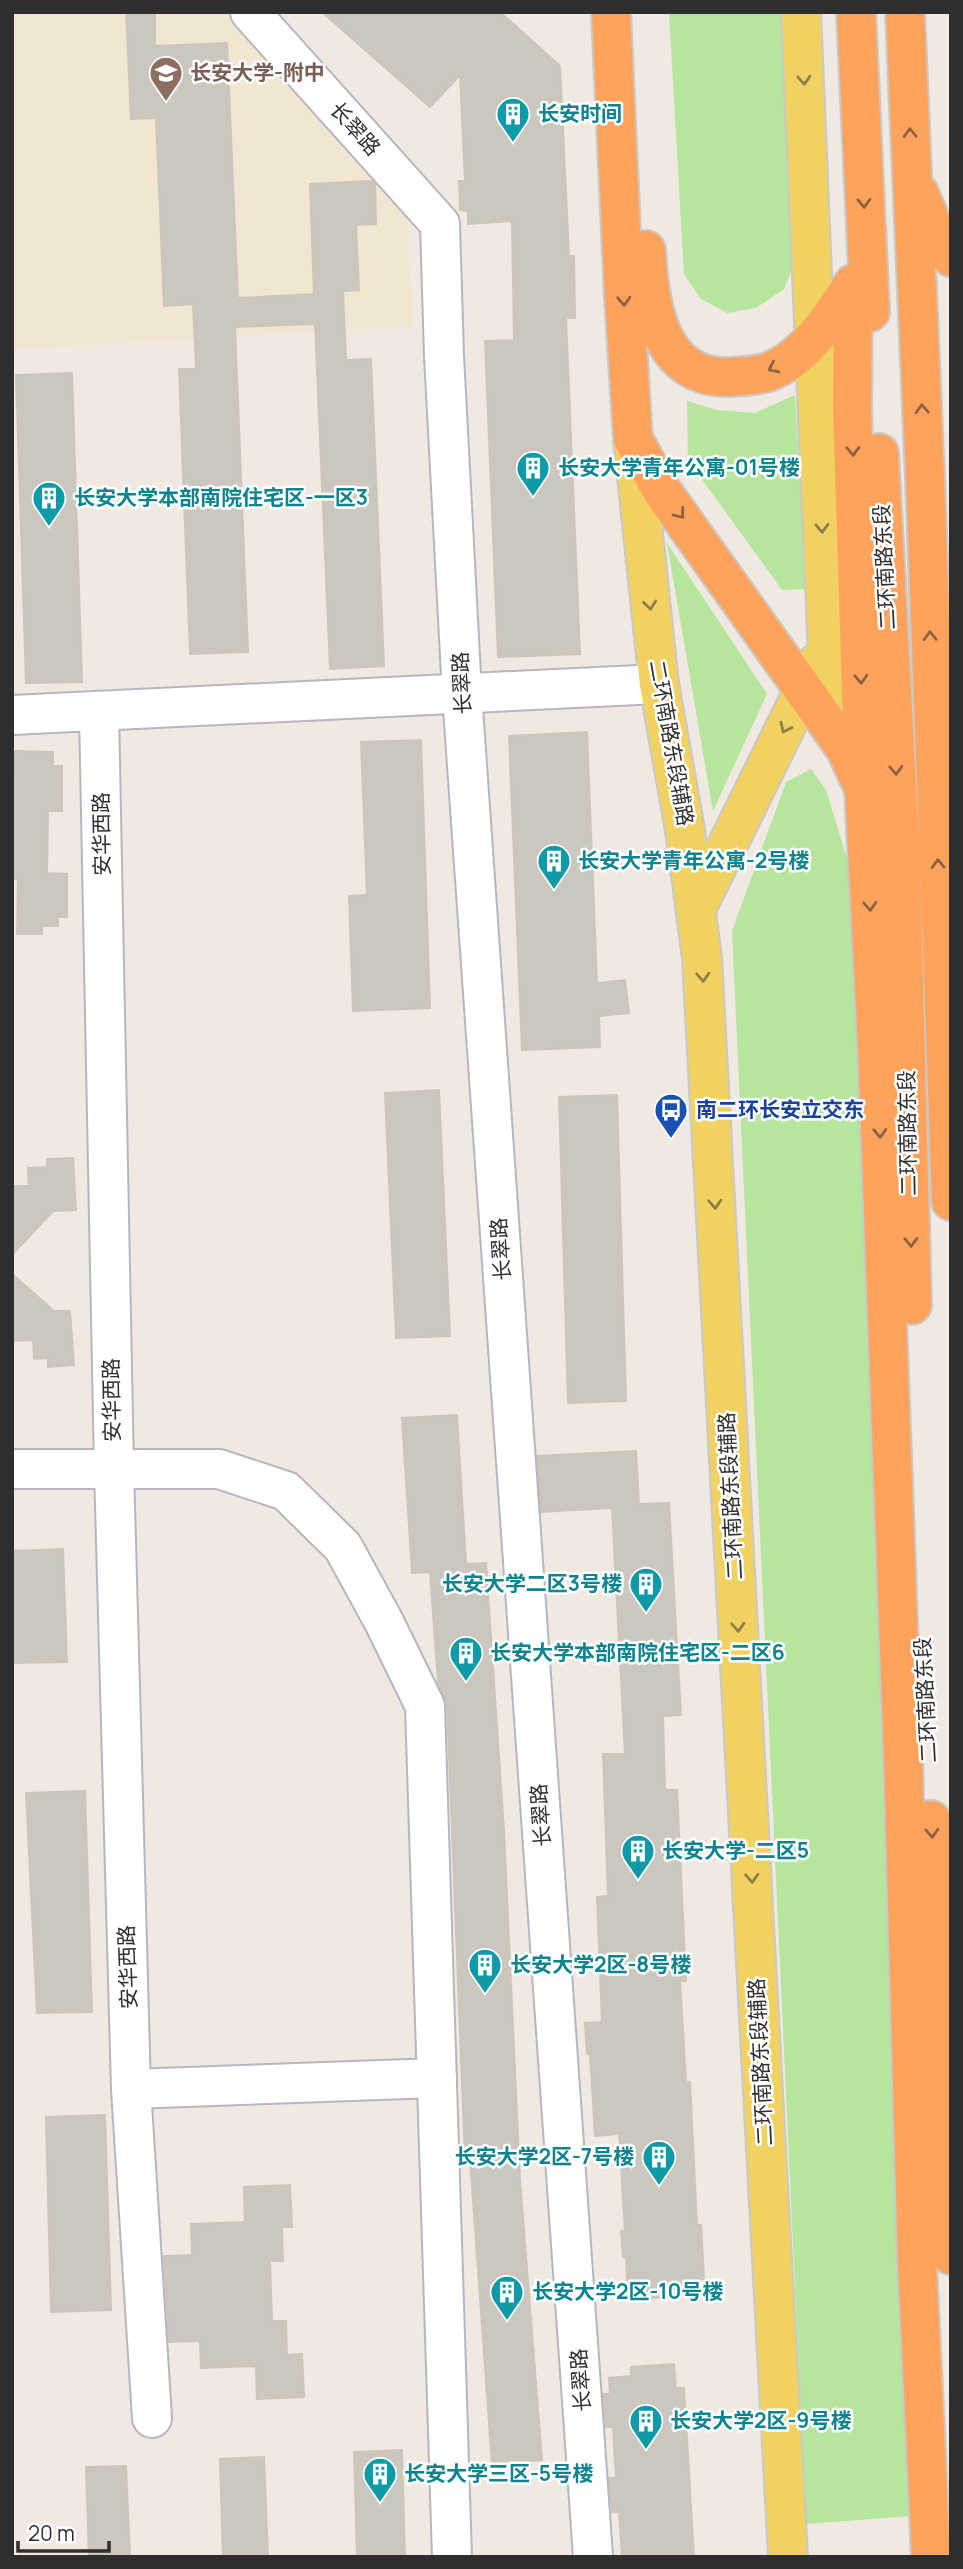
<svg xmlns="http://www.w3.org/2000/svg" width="963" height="2569" viewBox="0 0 963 2569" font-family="Manrope,'Noto Sans SC',sans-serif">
	<rect width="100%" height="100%" fill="#efe9e1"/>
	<!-- education -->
	<polygon fill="#f0e6d1" points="12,12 236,12 405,194 413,326 12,349"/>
	<!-- green -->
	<g fill="#b6e59e">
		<polygon points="669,12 785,12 798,256 784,289 756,308 727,313 701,299 684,274"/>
		<polygon points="795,395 806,589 782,590 688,460 687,401 717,410 755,413"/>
		<polygon points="667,543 767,694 713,811"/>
		<polygon points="811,769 826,790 852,875 912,2516 806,2524 732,931 786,782"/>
	</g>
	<!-- building -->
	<g fill="#cbc7bf" stroke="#cbc5ba" stroke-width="2">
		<polygon points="126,12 155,12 155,46 227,43 238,298 314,294 310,184 372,181 375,184 376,224 356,225 359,290 343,291 346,360 371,359 384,666 330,669 315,324 235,327 248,652 190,654 179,369 196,369 193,304 164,306 156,118 131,119"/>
		<polygon points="322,12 500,12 560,66 569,256 574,256 575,318 566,318 580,654 498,657 485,341 514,340 512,221 468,224 468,211 460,210 459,181 465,181 460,75 430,107"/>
		<polygon points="72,373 82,682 26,683 16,375"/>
		<polygon points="587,732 597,983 625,980 629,1013 599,1016 600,1047 522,1050 509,736"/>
		<polygon points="421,740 430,1008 353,1011 349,896 367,895 361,742"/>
		<polygon points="14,751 53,752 53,766 62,766 62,811 48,811 47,873 67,874 67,917 58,917 58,926 42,926 42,934 17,934 18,879 12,879"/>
		<polygon points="439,1090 450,1336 396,1338 385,1093"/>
		<polygon points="617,1095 626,1401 568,1403 559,1097"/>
		<polygon points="73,1158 76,1210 53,1211 12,1255 12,1186 29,1186 28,1168 47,1167 47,1159"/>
		<polygon points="12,1274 54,1311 70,1311 74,1365 48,1367 48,1358 34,1359 33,1340 12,1341"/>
		<polygon points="457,1415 466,1564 486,1563 504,1831 520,2180 542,2460 492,2464 470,2159 465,2159 447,1705 438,1682 430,1572 412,1573 402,1418"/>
		<polygon points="636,1451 639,1504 669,1503 681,1715 663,1716 665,1790 677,1790 686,1981 680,1981 686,2082 690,2082 697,2225 701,2225 704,2279 694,2280 695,2296 628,2299 626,2257 623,2257 621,2231 625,2231 619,2134 595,2136 590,2054 587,2054 585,2023 602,2022 597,1897 608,1896 603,1754 625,1754 612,1508 541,1512 537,1456"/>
		<polygon points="63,1549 67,1662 12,1663 12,1551"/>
		<polygon points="85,1791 92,2012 37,2013 26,1793"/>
		<polygon points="105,2115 111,2310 51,2312 46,2117"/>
		<polygon points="290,2185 292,2227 282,2227 283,2261 270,2261 272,2321 286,2321 287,2355 302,2354 304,2397 257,2399 256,2366 201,2368 200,2341 169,2342 164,2256 192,2255 191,2224 245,2222 244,2187"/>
		<polygon points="674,2364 676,2388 684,2388 694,2557 622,2557 619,2512 612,2512 609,2478 616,2478 613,2427 606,2427 603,2394 610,2394 609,2378 631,2376 631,2367"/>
		<polygon points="402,2450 405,2557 357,2557 354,2452"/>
		<polygon points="264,2457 268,2557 223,2557 220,2459"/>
		<polygon points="126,2466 130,2557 89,2557 86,2467"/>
	</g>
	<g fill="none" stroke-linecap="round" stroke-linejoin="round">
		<defs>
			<g id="minor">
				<polyline points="250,12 440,224 444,356 462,694 593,2557"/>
				<polyline points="99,712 114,1469 131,2089 152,2418"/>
				<polyline points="12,715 659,684"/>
				<polyline points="12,1469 219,1469 286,1491 343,1547 384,1622 425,1706 452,2557"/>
				<polyline points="131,2089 437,2078"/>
			</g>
			<g id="major">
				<polyline points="801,12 831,729"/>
				<polyline points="633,439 659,684 685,830 702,958 788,2557"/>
				<polyline points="696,909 817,663"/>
			</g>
			<g id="highway">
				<polyline points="611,12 624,297 633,439 662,491 845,748 860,780"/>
				<polyline points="856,12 870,312"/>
				<polyline points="905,12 925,477 951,1201"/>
				<polyline points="919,193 934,229 951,257"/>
				<path d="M646 250C649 305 659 380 731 377 742 376 757 376 768 372 805 359 833 315 853 284"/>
				<polyline points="853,285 852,408 864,788 877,1047 903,1758 917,2265 931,2557"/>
				<polyline points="879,453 901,858 912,1305"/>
				<polyline points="931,1820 951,2255"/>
			</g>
		</defs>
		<!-- minor casing -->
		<use href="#minor" stroke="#b4b7c1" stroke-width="42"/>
		<!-- major casing -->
		<use href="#major" stroke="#c9c9c9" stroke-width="42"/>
		<!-- highway casing -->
		<use href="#highway" stroke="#c9c9c9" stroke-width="42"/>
		<!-- minor -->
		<use href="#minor" stroke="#fff" stroke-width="38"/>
		<!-- major -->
		<use href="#major" stroke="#f2d163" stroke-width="38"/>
		<!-- highway -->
		<use href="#highway" stroke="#ffa35c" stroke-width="38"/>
	</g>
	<!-- one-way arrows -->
	<defs><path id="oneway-chevron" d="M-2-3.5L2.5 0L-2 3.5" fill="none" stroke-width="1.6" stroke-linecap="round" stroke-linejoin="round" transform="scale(1.75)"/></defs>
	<g stroke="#908048">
		<use href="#oneway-chevron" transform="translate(804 80) rotate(87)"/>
		<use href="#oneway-chevron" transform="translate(822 528) rotate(88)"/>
		<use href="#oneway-chevron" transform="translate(650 605) rotate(84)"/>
		<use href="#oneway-chevron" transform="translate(785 728) rotate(116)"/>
		<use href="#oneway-chevron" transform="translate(703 977) rotate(87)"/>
		<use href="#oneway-chevron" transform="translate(715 1204) rotate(87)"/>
		<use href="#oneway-chevron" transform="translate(738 1627) rotate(87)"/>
		<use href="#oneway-chevron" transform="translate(752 1878) rotate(87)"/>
	</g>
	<g stroke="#8c6343">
		<use href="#oneway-chevron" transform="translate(910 133) rotate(-92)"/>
		<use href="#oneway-chevron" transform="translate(864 203) rotate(88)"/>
		<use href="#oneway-chevron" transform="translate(624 301) rotate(87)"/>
		<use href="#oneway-chevron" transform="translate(773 368) rotate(154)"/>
		<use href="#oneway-chevron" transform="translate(922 409) rotate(-93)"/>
		<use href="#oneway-chevron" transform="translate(853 451) rotate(88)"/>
		<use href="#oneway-chevron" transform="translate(680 514) rotate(53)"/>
		<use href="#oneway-chevron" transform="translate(930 636) rotate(-92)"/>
		<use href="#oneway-chevron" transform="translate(861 679) rotate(88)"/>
		<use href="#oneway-chevron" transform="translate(896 770) rotate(87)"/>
		<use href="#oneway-chevron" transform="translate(938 864) rotate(-92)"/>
		<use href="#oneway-chevron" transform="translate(870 906) rotate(87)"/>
		<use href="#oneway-chevron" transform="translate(880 1133) rotate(88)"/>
		<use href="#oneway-chevron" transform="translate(911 1242) rotate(89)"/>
		<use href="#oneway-chevron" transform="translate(932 1833) rotate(87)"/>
	</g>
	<!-- icons -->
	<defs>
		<symbol id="school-pin" viewBox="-11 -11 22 30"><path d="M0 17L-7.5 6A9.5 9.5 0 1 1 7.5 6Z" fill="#8d6e63" stroke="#fff"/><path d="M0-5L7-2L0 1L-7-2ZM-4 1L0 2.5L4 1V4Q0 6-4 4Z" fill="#fff"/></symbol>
		<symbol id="building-pin" viewBox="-11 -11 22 30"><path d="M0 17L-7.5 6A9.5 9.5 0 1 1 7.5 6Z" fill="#0f9aa8" stroke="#fff"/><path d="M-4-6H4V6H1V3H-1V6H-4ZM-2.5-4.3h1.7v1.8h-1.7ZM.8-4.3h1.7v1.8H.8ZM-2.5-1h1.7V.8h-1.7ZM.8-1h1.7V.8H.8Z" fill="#fff"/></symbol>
		<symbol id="bus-pin" viewBox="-11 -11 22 30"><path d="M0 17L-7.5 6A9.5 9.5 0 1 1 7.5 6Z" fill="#1a4fb4" stroke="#fff"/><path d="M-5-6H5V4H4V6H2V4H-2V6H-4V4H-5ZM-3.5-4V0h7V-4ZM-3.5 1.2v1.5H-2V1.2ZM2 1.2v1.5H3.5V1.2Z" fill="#fff"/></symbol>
	</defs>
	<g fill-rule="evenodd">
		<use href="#school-pin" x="147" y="54" width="38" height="52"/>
		<use href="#building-pin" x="494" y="95" width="38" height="52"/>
		<use href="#building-pin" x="514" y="449" width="38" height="52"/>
		<use href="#building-pin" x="30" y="479" width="38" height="52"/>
		<use href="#building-pin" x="535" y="842" width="38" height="52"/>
		<use href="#bus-pin" x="652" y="1091" width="38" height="52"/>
		<use href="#building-pin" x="627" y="1565" width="38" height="52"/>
		<use href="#building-pin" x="447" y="1634" width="38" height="52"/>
		<use href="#building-pin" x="619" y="1832" width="38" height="52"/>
		<use href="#building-pin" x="466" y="1946" width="38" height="52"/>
		<use href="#building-pin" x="640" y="2138" width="38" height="52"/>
		<use href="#building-pin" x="488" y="2273" width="38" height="52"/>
		<use href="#building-pin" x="627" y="2402" width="38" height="52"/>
		<use href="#building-pin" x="361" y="2455" width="38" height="52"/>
	</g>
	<g text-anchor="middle" stroke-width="5" stroke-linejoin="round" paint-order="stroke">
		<!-- education labels -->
		<g font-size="21" font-weight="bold" fill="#785e54" stroke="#fff" text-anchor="start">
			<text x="190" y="80">长安大学-附中</text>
		</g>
		<!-- culture labels -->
		<g font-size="21" font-weight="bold" fill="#0d838f" stroke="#fff" text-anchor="start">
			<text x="538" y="121">长安时间</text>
			<text x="558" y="475">长安大学青年公寓-01号楼</text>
			<text x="74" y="505">长安大学本部南院住宅区-一区3</text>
			<text x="578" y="868">长安大学青年公寓-2号楼</text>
			<text x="622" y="1591" text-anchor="end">长安大学二区3号楼</text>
			<text x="490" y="1660">长安大学本部南院住宅区-二区6</text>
			<text x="662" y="1858">长安大学-二区5</text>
			<text x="510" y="1972">长安大学2区-8号楼</text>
			<text x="634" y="2164" text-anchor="end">长安大学2区-7号楼</text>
			<text x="532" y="2299">长安大学2区-10号楼</text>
			<text x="670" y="2428">长安大学2区-9号楼</text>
			<text x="404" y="2481">长安大学三区-5号楼</text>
		</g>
		<!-- street labels -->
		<g font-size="21" fill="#2e2e2e" stroke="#fff">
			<text transform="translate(355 129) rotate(48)" y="7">长翠路</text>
			<text transform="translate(885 567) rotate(-93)" y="7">二环南路东段</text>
			<text transform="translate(462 683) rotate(-93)" y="7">长翠路</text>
			<text transform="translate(671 743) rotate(80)" y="7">二环南路东段辅路</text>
			<text transform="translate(102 834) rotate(-91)" y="7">安华西路</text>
			<text transform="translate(908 1133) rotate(-91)" y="7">二环南路东段</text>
			<text transform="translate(501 1249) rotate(-94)" y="7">长翠路</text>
			<text transform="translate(112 1400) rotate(-91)" y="7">安华西路</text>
			<text transform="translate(731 1496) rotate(-93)" y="7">二环南路东段辅路</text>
			<text transform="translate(926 1700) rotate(-93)" y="7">二环南路东段</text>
			<text transform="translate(541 1815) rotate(-94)" y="7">长翠路</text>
			<text transform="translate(128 1967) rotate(-92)" y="7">安华西路</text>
			<text transform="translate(761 2062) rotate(-93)" y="7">二环南路东段辅路</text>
			<text transform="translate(581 2380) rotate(-94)" y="7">长翠路</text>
		</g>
		<!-- transit labels -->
		<g font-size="21" font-weight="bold" fill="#164399" stroke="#fff" text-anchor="start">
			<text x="696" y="1117">南二环长安立交东</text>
		</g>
	</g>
	<!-- border -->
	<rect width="963" height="2569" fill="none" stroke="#2e2e2e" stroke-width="28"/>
	<!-- scale -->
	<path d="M18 2541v10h91v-10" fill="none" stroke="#2e2e2e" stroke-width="3.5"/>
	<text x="28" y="2541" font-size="21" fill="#2e2e2e" stroke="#ffffff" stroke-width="5" paint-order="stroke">20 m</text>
</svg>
